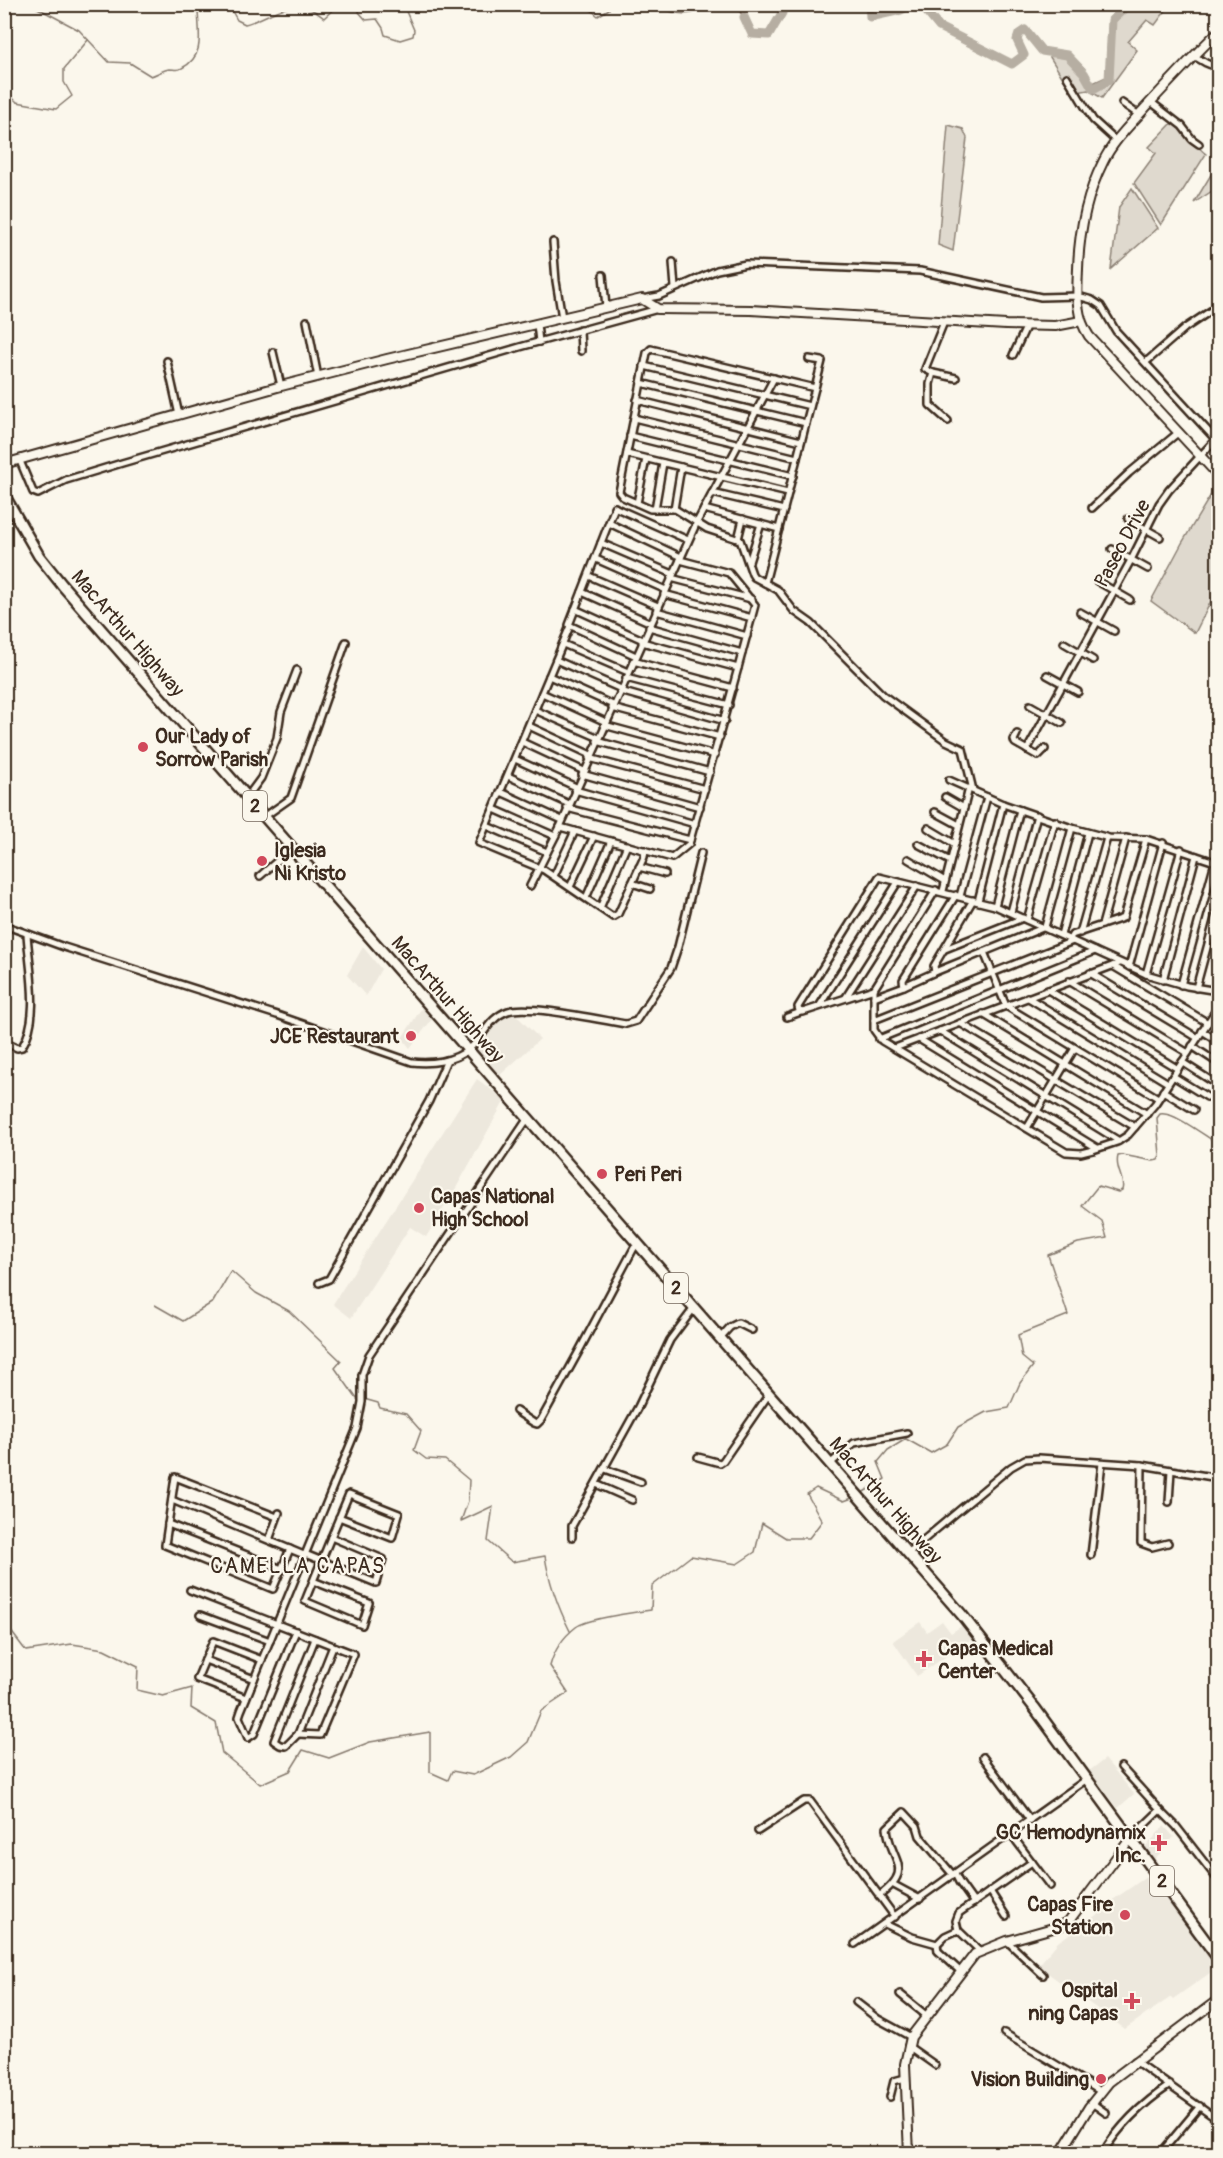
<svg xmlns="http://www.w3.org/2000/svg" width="1223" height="2158" viewBox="0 0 1223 2158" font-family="Pangolin,sans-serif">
	<rect width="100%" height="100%" fill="#fbf7ec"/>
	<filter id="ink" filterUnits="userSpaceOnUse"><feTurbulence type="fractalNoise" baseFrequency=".0167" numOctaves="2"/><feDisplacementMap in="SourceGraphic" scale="12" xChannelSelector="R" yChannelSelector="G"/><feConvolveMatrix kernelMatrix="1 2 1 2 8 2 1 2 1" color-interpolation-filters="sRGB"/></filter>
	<g filter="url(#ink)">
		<!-- built -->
		<g fill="#ede8dd">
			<polygon points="363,947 381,969 366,996 347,975"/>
			<polygon points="506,1005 540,1039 499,1076 469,1042"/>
			<polygon points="423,1006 433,1018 410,1048 402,1038"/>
			<polygon points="477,1079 505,1100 456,1188 426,1237 410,1227 351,1318 333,1304"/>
			<polygon points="942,1621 951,1633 963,1625 972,1639 917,1676 893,1641 920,1622 927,1632"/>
			<polygon points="1105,1759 1134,1794 1118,1808 1089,1771"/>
			<polygon points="1164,1826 1174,1837 1154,1860 1145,1848"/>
			<polygon points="1149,1875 1217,1968 1173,1999 1171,1997 1125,2029 1038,1966 1058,1942 1105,1909 1104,1906"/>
		</g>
		<!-- green -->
		<g fill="#dfd9ce" stroke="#8d8276" stroke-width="1.5">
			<polygon points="1123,5 1170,5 1155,25 1147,20 1128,42 1137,50 1102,98 1088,90 1072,93 1045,49 1069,53 1084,68 1093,83 1106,77 1109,18"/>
			<path d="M1173 122C1187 131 1193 144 1206 154L1161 225 1134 183 1156 153 1149 147Z"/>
			<polygon points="948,125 963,129 967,138 953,251 938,245"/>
			<polygon points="1218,163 1218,187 1194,203"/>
			<polygon points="1132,188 1158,228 1111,269 1119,207"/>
			<polygon points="1218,483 1218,587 1195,633 1151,601 1182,543"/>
		</g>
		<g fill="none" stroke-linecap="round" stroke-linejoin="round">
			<!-- stream -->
			<g stroke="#85796d" stroke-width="1.5">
				<path d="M30 4 79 30 109 62 130 63 151 76C157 74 163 70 169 69 174 69 178 71 182 68 208 55 197 28 198 4"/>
				<path d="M228 4 237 20 245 24C264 20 287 0 308 8 314 10 319 14 324 18L339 4"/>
				<polyline points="360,4 359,12 366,20 377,19 383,28 385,35 400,40 413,36 414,30 405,9 408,4"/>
				<polyline points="584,4 598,16 609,9 610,4"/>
				<path d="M653 4C678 17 690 17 715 4"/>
				<polyline points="723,4 737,8 744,17"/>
				<polyline points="4,90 17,102 56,109 72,96 64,82 64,69 88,40"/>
				<polyline points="155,1305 183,1321 213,1302 231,1271 256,1293 289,1311 341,1361 335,1368 357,1399 359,1399"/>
				<path d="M364 1399 378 1403 380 1408 406 1414 421 1431 414 1450 426 1459 445 1460 469 1480 468 1501 461 1521 493 1506 488 1541 512 1562 545 1556C549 1583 558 1607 570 1631"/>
				<path d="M862 1493 885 1479 878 1462 888 1450 906 1439 931 1453 947 1444 958 1427 986 1412 1009 1408 1020 1383 1033 1366 1022 1357 1018 1335 1068 1315 1048 1255 1078 1243 1107 1238 1102 1221 1082 1206 1098 1186 1118 1192 1122 1190C1126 1179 1114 1169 1118 1156L1123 1155 1153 1161 1158 1160 1160 1156 1157 1118 1160 1114C1173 1111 1202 1134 1215 1142V1153L1218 1154"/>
				<path d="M4 1627 7 1626 26 1651 72 1644 104 1649 138 1666 137 1690 163 1696 192 1688 191 1708 216 1723 222 1753 260 1784 290 1771 303 1750 329 1758 370 1742 430 1732V1772L448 1780 452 1771 473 1775 511 1757 528 1742 541 1711 568 1693 550 1666C554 1651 563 1637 576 1627 586 1619 636 1612 651 1610L652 1586 691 1556 737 1564 755 1552 762 1523 786 1538H809L822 1521 807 1494 816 1488 844 1501 855 1497"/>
			</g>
			<!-- river -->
			<g stroke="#b6aea2" stroke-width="9">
				<polyline points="869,4 870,17 901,10 913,4"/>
				<polyline points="920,4 939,27 1012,64 1024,55 1017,40 1019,34 1025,30 1042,51 1067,55 1084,73 1093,89 1109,80 1112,20 1129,4"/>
				<polyline points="744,17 752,34 769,35 782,13 782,4"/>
			</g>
			<defs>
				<g id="street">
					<polyline points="1194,56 1206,63 1218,68"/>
					<polyline points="1067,77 1093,120 1116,141"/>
					<polyline points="1151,102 1182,126 1192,139 1199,144"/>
					<polyline points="1122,103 1139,115"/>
					<polyline points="553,242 556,281 562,318"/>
					<polyline points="673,262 675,288"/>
					<polyline points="603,275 606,307"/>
					<polyline points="642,299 659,296 717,270 746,264 920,271 1041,297 1078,296 1092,300 1101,306 1116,331 1218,442"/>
					<polyline points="307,321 318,377"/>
					<polyline points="944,322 925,369 933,373 956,378"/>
					<polyline points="537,324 539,342"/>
					<polyline points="580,330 581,351"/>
					<polyline points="273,352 281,386"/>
					<polyline points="1013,355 1027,325"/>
					<polyline points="167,361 179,415"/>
					<polyline points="1146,362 1185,328 1218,306"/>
					<polyline points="644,366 810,406"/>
					<polyline points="933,373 930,384 930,405 948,421"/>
					<polyline points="641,383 806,423"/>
					<polyline points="815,388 651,349 647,353 619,492 623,497 650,509 675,509 707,529 740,540 752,574 754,577 778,590 794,611 811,623 883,695 946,741 963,749 973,790"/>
					<polyline points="637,400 801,441"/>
					<polyline points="634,418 797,458"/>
					<polyline points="630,436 793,476"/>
					<polyline points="627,454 788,493"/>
					<polyline points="20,461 33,492 38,494 66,480 122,463 520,347 658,309"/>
					<polyline points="712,493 784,510"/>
					<polyline points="637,503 646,459"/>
					<polyline points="614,507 688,540"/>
					<polyline points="615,507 569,625 636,656"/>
					<polyline points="1092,508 1129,473 1179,432"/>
					<polyline points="655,509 663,463"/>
					<polyline points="674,509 681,467"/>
					<polyline points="704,509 779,529"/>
					<polyline points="1128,519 1160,537"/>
					<polyline points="609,523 681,557"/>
					<polyline points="738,539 743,519"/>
					<polyline points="601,543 673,574"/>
					<polyline points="1112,549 1148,569"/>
					<polyline points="596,559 666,590"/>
					<polyline points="680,560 729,573 755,605 738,668"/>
					<polyline points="749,562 761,524"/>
					<polyline points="589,576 658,606"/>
					<polyline points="671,578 751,599"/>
					<polyline points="1097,581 1130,600"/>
					<polyline points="765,583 822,361 809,359"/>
					<polyline points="582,592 651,623"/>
					<polyline points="664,594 752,618"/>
					<polyline points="575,609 643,640"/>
					<polyline points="656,611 747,636"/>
					<polyline points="1080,612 1114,631"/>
					<polyline points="570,626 479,843 544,870 613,917 618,914 644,857 645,850"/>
					<polyline points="649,627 742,653"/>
					<polyline points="1064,643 1093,660"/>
					<polyline points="563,644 628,672"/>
					<polyline points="556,660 621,689"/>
					<polyline points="633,661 733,688"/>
					<polyline points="1047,675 1078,692"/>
					<polyline points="549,676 613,705"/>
					<polyline points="626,678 729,705"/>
					<polyline points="620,691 725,721"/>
					<polyline points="542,693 606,722"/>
					<polyline points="1030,705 1062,723"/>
					<polyline points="612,708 720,737"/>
					<polyline points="535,710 599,738"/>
					<polyline points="604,725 715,755"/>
					<polyline points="529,726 591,755"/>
					<polyline points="1017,734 1014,740 1015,743 1038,756 1045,749"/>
					<polyline points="597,741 710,772"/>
					<polyline points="522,742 584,771"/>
					<polyline points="1027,750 1131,560 1159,504 1169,490 1216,439"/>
					<polyline points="589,758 705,789"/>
					<polyline points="515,759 576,787"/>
					<polyline points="582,774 700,807"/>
					<polyline points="508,776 569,804"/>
					<polyline points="949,780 1003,804 1072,828 1109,838 1146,839 1218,863"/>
					<polyline points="575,790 695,824"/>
					<polyline points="501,792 562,820"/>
					<polyline points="247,797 261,778 277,738 281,712 297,670"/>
					<polyline points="945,797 964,808"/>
					<polyline points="567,808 690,840"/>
					<polyline points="494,809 555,836"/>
					<polyline points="935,812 959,825"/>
					<polyline points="264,817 291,798 346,642"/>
					<polyline points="487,826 547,852"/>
					<polyline points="560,827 672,858 689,844 738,668 642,642"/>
					<polyline points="928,828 955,844"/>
					<polyline points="918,844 950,861"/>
					<polyline points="908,859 945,881"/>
					<polyline points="639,867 665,874"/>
					<polyline points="260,876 292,848"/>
					<polyline points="554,876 575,831"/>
					<polyline points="632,883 650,889"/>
					<polyline points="530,886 560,827 697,522 774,378"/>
					<polyline points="570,887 594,836"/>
					<polyline points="943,891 969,788"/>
					<polyline points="960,896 987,797"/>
					<polyline points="586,898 611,841"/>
					<polyline points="973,900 934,966 935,972 1045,927 1072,828"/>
					<polyline points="978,901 1003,804"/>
					<polyline points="995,906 1020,810"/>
					<polyline points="600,908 627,845"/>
					<polyline points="1011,912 1037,815"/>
					<polyline points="1027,920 1055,821"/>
					<path d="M4 925 64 947 277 1015 412 1062C430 1064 454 1062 469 1049 484 1037 488 1018 508 1011 529 1004 601 1020 626 1024L636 1021 671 968 678 947 701 853"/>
					<polyline points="1102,925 1126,838"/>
					<polyline points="1080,933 1107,838"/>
					<polyline points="1061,935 1088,833"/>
					<polyline points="1070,939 1072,935 1123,918 1146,839"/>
					<polyline points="945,949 1023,918"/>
					<polyline points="984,952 1006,1006 1158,1098"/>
					<polyline points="1113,966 1208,1023"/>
					<polyline points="1129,967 1163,843"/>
					<polyline points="935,972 904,986 903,980 956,895"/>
					<polyline points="1090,973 1198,1038"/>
					<polyline points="1146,974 1181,849"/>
					<polyline points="1163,980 1196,856"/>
					<polyline points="1069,981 1188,1053"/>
					<polyline points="1181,985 1215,862"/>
					<polyline points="1196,988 1218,907"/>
					<polyline points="874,989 936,890"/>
					<polyline points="1048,990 1178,1069"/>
					<polyline points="1215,991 1218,978"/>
					<polyline points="1218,991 1187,986 1146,974 995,906 879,877 798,1007 799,1011 803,1012 874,989 874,1030 882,1041 1066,1152 1081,1153 1093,1150 1117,1142 1128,1135 1155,1104 1218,1007"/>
					<polyline points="846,997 917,886"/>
					<polyline points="874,997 904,986"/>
					<polyline points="1027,997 1168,1083"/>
					<polyline points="820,1005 898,882"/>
					<polyline points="983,1014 1147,1114"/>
					<polyline points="787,1017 801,1012"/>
					<polyline points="874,1020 1073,941"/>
					<polyline points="960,1023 1135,1127"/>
					<polyline points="940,1031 1119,1141"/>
					<polyline points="1202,1031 1218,1041"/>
					<polyline points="879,1039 1095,951"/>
					<polyline points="919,1039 1097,1148"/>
					<path d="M4 1042 17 1048 22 1047C41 1017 29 967 27 934"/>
					<polyline points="1192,1046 1218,1063"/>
					<polyline points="895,1048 1120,963"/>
					<polyline points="1182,1062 1218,1085"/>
					<polyline points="1173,1076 1207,1097"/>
					<polyline points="1163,1091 1194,1110"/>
					<polyline points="1027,1128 1075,1048"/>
					<polyline points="319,1283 329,1279 429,1101 447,1060"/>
					<polyline points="720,1338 730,1327 738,1323 752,1330"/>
					<polyline points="516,1411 534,1423 537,1424 541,1420 578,1353 634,1248"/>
					<polyline points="698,1457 720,1463 723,1461 769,1394"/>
					<polyline points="830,1464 854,1443 907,1433"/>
					<polyline points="1142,1465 1141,1543 1152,1547 1168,1543"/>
					<polyline points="605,1469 641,1482"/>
					<polyline points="596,1484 632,1500"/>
					<polyline points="172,1500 304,1555"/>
					<polyline points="1169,1502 1171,1470"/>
					<polyline points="277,1517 175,1477 165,1545 273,1589 290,1549"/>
					<polyline points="168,1524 282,1569"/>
					<polyline points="572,1537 572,1526 638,1407 670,1340 694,1308"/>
					<polyline points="269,1540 279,1513"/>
					<polyline points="908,1553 1011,1467 1025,1459 1039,1458 1142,1465 1218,1478"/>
					<polyline points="305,1554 376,1583 383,1559 331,1537"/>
					<polyline points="1091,1555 1102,1463"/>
					<path d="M313 1581 369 1603 362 1625 305 1601C319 1566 334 1530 349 1494L399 1514 392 1538 339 1517"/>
					<polyline points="190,1590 354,1654 320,1735 298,1734"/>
					<polyline points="200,1615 270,1641"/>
					<polyline points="296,1631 254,1734 248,1738 239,1717 241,1711 357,1428 362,1402 362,1375 369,1355 528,1118"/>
					<polyline points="315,1639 274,1741 280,1745 286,1746 298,1734 333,1646"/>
					<polyline points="205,1660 254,1679"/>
					<polyline points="246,1698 197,1679 213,1641 262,1660"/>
					<polyline points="983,1757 1030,1820"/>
					<polyline points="1121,1767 1160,1810 1131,1838"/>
					<polyline points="1160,1810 1176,1826 1218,1880"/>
					<polyline points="758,1831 804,1801 810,1801 895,1917"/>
					<polyline points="1011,1834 1050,1886"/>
					<polyline points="955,1874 959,1882 974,1903"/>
					<polyline points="894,1885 920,1899"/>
					<polyline points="990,1891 1006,1916"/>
					<path d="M879 1896C916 1868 890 1862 887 1828L904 1812 917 1826 920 1836 953 1875"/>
					<polyline points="885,1924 912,1937 937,1944 945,1936 958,1930 956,1921 959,1913 1032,1862"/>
					<polyline points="958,1930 980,1951"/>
					<polyline points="1007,1941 1043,1975"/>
					<polyline points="855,1944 1087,1779"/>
					<polyline points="937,1944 938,1951 961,1972"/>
					<polyline points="900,1994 927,2016"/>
					<polyline points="856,2002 878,2019 911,2037"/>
					<polyline points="1004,2033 1100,2091"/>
					<polyline points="908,2046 935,2065"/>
					<polyline points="1135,2061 1218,2120"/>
					<polyline points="890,2097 894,2081 905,2078"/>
					<polyline points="1092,2103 1106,2113"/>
					<path d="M1102 2154C1119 2126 1143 2103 1170 2085"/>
					<polyline points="1160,2154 1200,2106"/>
					<polyline points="1217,2154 1218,2151"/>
				</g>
				<g id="secondary">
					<path d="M1218 32C1193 56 1169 82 1145 108 1130 125 1113 141 1103 162 1087 194 1079 233 1078 269 1077 292 1075 316 1089 336L1218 475"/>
					<polyline points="4,464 281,386 387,359 642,299 658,309 751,310 1006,325 1055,326 1081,321"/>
					<polyline points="909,2154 905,2064 911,2037 975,1954 1007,1941 1060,1926 1068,1922 1131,1838"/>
					<polyline points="1060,2154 1089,2107 1109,2082 1218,2000"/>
				</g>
				<g id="highway">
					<polyline points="4,495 39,556 63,586 498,1084"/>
					<polyline points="500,1086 962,1615 1034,1707 1218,1958"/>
				</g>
			</defs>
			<!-- street casing -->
			<use href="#street" stroke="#3b2a1e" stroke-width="10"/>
			<!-- secondary casing -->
			<use href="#secondary" stroke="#3b2a1e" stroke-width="12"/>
			<!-- highway casing -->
			<use href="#highway" stroke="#3b2a1e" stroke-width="14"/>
			<!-- street -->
			<use href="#street" stroke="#fbf7ec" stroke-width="5"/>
			<!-- secondary -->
			<use href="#secondary" stroke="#fbf7ec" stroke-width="8"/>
			<!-- highway -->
			<use href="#highway" stroke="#fbf7ec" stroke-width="9"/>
		</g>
	</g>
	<!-- markers -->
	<g fill="#d1495b" stroke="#fbf7ec" stroke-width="2">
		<circle cx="143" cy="747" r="6"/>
		<circle cx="262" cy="861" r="6"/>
		<circle cx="411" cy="1036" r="6"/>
		<circle cx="602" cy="1174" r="6"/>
		<circle cx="419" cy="1208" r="6"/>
		<path d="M921 1650h6v6h6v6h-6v6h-6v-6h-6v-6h6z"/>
		<path d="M1156 1834h6v6h6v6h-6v6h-6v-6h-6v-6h6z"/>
		<circle cx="1125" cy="1915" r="6"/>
		<path d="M1129 1992h6v6h6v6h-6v6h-6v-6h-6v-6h6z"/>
		<circle cx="1101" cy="2079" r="6"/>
	</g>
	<g text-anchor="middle" stroke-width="4.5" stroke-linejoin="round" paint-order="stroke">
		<!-- shield labels -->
		<g fill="#fbf7ec" stroke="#75685c" stroke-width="1.5">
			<rect x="243" y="791" width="24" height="30" rx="4.5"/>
			<rect x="664" y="1273" width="24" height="30" rx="4.5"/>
			<rect x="1150" y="1866" width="24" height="30" rx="4.5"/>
		</g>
		<g font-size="18" font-weight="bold" fill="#3b2a1e">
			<text x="255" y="812">2</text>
			<text x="676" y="1294">2</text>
			<text x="1162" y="1887">2</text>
		</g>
		<!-- street labels -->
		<g font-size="20" fill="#3b2a1e" stroke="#fbf7ec">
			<text transform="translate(1122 543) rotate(-62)" y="7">Paseo Drive</text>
			<text transform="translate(128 633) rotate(49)" y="7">MacArthur Highway</text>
			<text transform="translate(448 999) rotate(49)" y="7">MacArthur Highway</text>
			<text transform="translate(886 1500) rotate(49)" y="7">MacArthur Highway</text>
		</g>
		<!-- poi labels -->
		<g font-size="20" font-weight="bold" fill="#3b2a1e" stroke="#fbf7ec" text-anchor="start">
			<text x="155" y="743">Our Lady of<tspan x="155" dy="23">Sorrow Parish</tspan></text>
			<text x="274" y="857">Iglesia<tspan x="274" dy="23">Ni Kristo</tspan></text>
			<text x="399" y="1043" text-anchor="end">JCE Restaurant</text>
			<text x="614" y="1181">Peri Peri</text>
			<text x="431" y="1203">Capas National<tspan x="431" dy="23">High School</tspan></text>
			<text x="938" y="1655">Capas Medical<tspan x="938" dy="23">Center</tspan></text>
			<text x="1146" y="1839" text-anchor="end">GC Hemodynamix<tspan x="1146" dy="23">Inc.</tspan></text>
			<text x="1113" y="1911" text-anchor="end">Capas Fire<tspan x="1113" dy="23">Station</tspan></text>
			<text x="1118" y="1997" text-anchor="end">Ospital<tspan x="1118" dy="23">ning Capas</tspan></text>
			<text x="1089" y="2086" text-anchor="end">Vision Building</text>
		</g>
		<!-- neighbourhood labels -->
		<g font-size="21" letter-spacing="1.5" fill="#3b2a1e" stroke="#fbf7ec">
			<text x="298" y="1573">CAMELLA CAPAS</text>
		</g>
	</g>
	<!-- margin -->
	<rect width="1223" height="2158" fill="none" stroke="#fbf7ec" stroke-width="24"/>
	<rect x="12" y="12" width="1199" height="2134" fill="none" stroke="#3b2a1e" stroke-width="2" filter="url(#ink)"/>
</svg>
